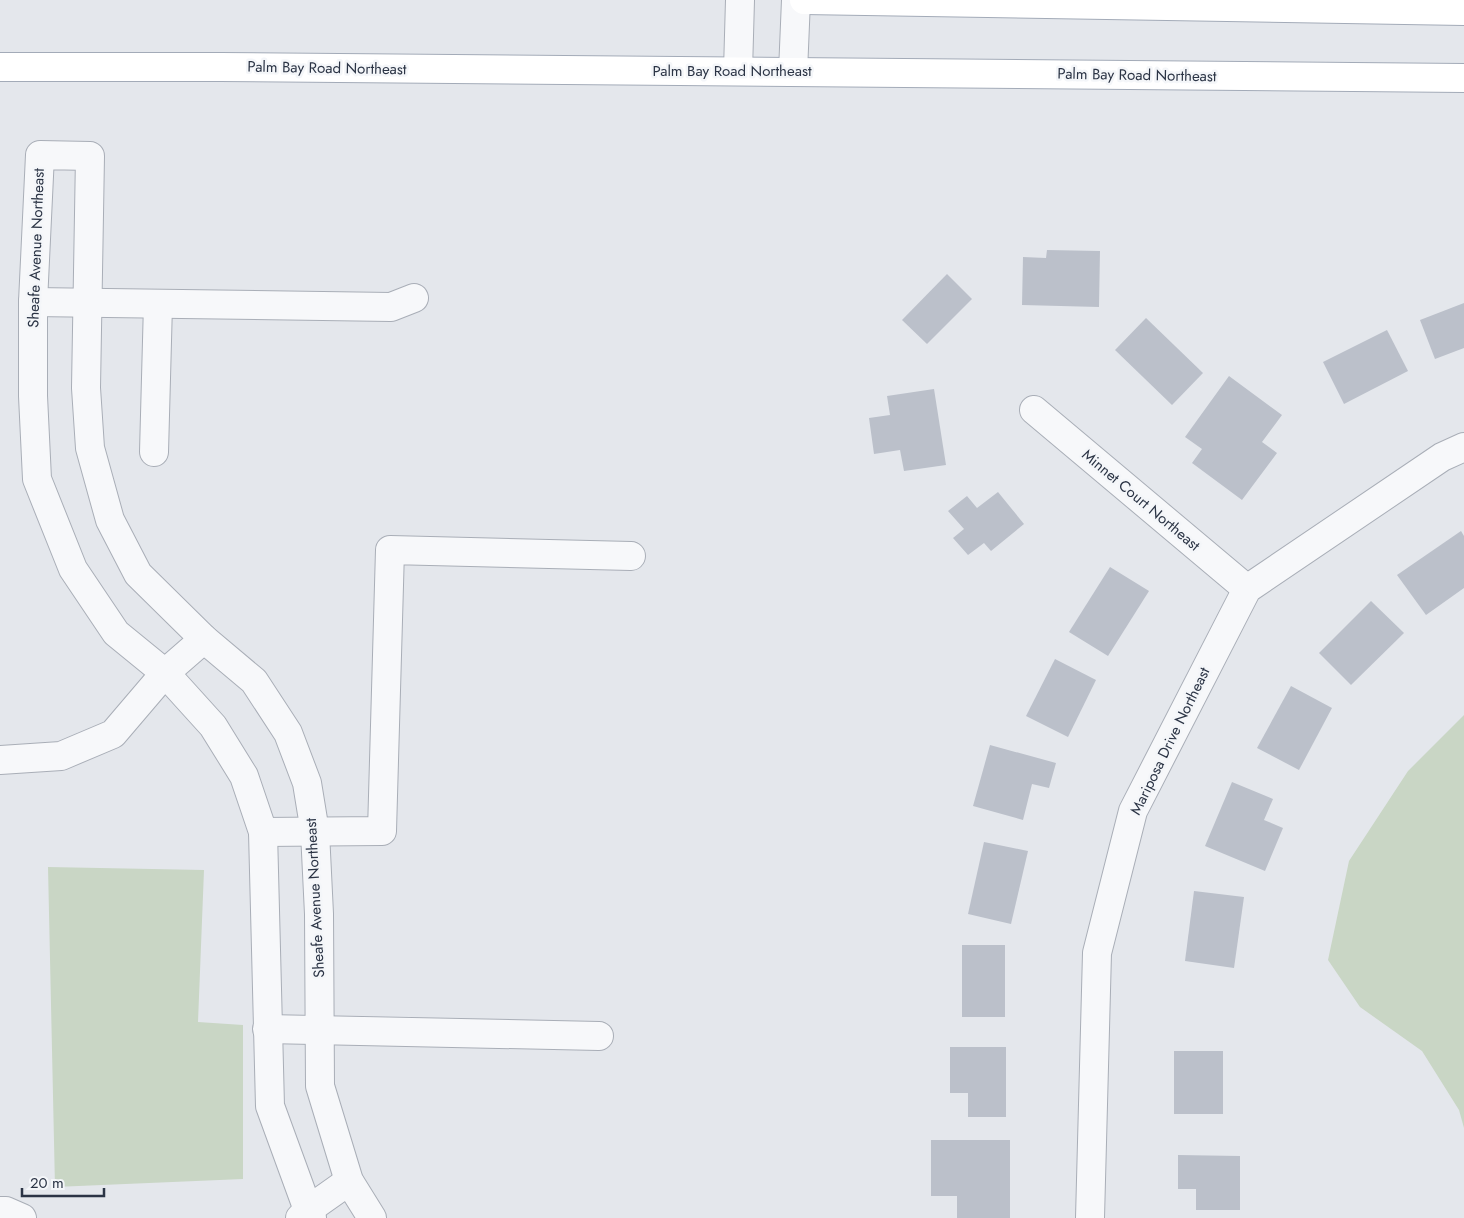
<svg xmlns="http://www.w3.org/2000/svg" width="1464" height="1218" viewBox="0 0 1464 1218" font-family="Jost,sans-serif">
	<rect width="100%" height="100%" fill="#e4e7ec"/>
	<!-- green -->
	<g fill="#c9d6c5">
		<polygon points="1464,715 1464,1128 1459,1110 1422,1051 1360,1007 1328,960 1349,861 1408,771"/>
		<polygon points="48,867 204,870 198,1022 243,1025 243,1179 55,1187"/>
	</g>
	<!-- building -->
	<g fill="#bbc0ca">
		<polygon points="1047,250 1100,251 1099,307 1022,305 1023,257 1046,258"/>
		<polygon points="947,274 972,299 927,344 902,320"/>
		<polygon points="1464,303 1464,348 1435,359 1420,320"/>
		<polygon points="1146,318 1203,373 1172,405 1115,350"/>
		<polygon points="1387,330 1408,371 1344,404 1323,362"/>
		<polygon points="1229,376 1282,415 1262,442 1277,453 1242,500 1192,463 1202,449 1185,437"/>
		<polygon points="934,389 946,465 904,471 900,450 874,454 869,418 890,415 887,396"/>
		<polygon points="998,492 1024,524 991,551 984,543 968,555 953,538 964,529 948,511 967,496 977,508"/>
		<polygon points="1461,531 1464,536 1464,588 1426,615 1397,575"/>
		<polygon points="1110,567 1149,591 1108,656 1069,632"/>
		<polygon points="1371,601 1404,633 1351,685 1319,653"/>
		<polygon points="1055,659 1096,680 1068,737 1026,716"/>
		<polygon points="1291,686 1332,708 1299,770 1257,748"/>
		<polygon points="990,745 1056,763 1049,788 1032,784 1023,820 973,806"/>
		<polygon points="1232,782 1273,799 1264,820 1283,828 1265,871 1205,846"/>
		<polygon points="984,842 1028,851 1011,924 968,914"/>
		<polygon points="1194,891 1244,897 1234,968 1185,961"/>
		<rect x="962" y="945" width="43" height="72"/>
		<polygon points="950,1047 1006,1047 1006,1117 968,1117 968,1093 950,1093"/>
		<rect x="1174" y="1051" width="49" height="63"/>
		<polygon points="931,1140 1010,1140 1010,1218 957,1218 957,1196 931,1196"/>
		<polygon points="1178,1155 1240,1156 1240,1210 1196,1210 1196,1189 1178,1189"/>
	</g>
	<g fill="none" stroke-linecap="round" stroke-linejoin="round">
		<defs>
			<g id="minor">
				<polyline points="738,71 740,0"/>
				<polyline points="793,72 796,0"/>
				<polyline points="33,302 391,307 414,298"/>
				<polyline points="1034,410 1247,589"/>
				<polyline points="154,452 158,304"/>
				<polyline points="0,760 61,756 113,734 165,673 204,639"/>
				<polyline points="263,832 382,831 390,550 631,556"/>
				<polyline points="267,1029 599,1036"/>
				<polyline points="0,1211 6,1211 22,1218"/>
				<polyline points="300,1218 308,1210 349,1181"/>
				<polyline points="312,1218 308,1210 270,1106 263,832 244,776 213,726 165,673 116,633 73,569 37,479 33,396 33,302 40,155 90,156 86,388 90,448 110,520 138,574 204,639 254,681 288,733 307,783 315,832 319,914 320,1086 349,1181 372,1218"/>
				<polyline points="1090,1218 1097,953 1133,811 1247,589 1442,457 1464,447"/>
			</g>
			<g id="major">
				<polyline points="804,0 1464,11"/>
				<polyline points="0,67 220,67 1464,78"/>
			</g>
		</defs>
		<!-- minor casing -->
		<use href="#minor" stroke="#a9aeb7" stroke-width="30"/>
		<!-- major casing -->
		<use href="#major" stroke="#a3abb8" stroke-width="30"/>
		<!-- minor -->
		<use href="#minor" stroke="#f7f8fa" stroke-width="28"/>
		<!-- major -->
		<use href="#major" stroke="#fff" stroke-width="28"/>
	</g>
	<g text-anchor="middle" stroke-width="5" stroke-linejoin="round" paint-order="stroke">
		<!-- street labels -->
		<g font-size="15" fill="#2b3445" stroke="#f4f6f9">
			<text transform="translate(327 68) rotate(1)" y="5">Palm Bay Road Northeast</text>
			<text x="732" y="76">Palm Bay Road Northeast</text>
			<text transform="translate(1137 75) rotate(1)" y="5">Palm Bay Road Northeast</text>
			<text transform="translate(36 248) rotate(-88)" y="5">Sheafe Avenue Northeast</text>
			<text transform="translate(1141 500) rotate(40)" y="5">Minnet Court Northeast</text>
			<text transform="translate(1170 741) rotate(-64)" y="5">Mariposa Drive Northeast</text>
			<text transform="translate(315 898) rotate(-93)" y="5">Sheafe Avenue Northeast</text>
		</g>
	</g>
	<!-- scale -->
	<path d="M22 1188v8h82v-8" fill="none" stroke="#2b3445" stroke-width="2.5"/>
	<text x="30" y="1188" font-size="15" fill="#2b3445" stroke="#f4f6f9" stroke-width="4" paint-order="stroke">20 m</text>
</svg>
